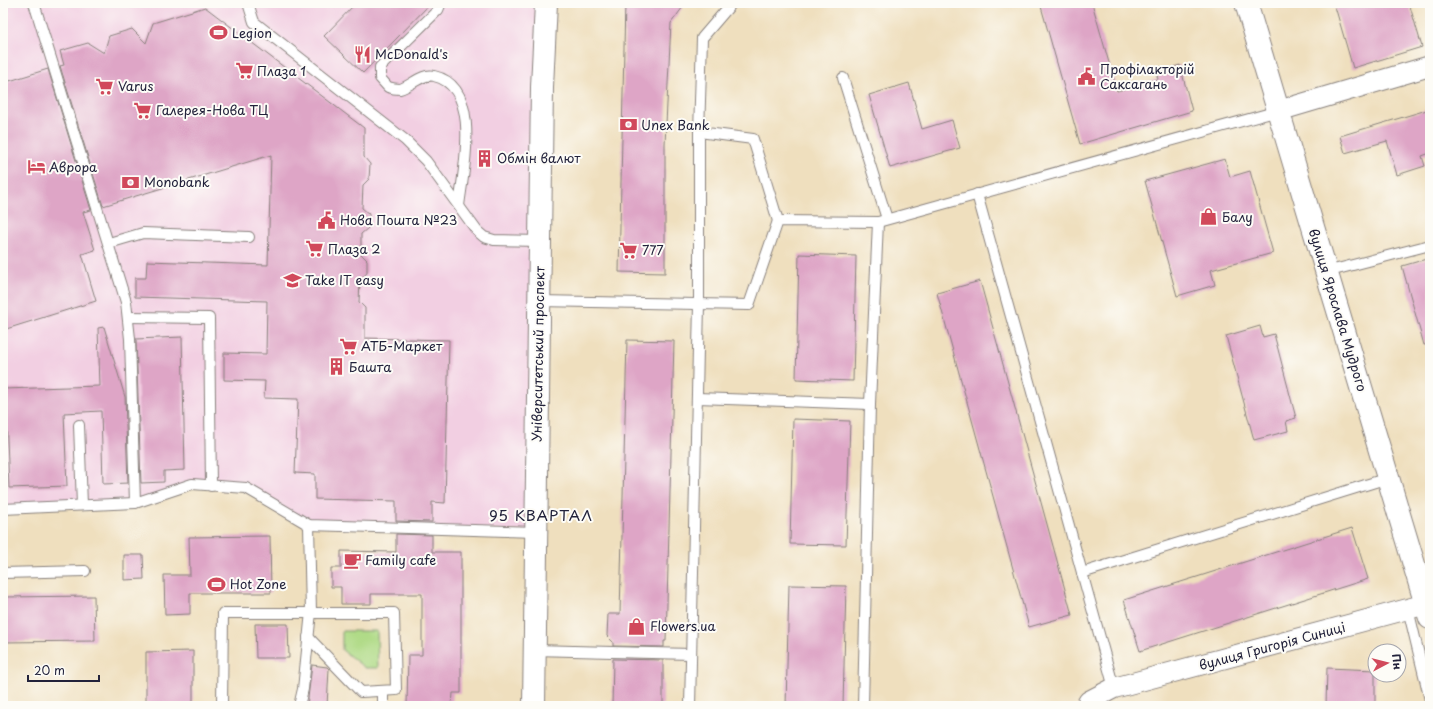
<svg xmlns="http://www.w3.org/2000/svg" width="1433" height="709" viewBox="0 0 1433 709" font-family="'Playpen Sans',sans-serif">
	<rect width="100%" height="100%" fill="#fdfcf7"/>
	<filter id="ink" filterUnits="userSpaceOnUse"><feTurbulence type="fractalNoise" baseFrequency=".025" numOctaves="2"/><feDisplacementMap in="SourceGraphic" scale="8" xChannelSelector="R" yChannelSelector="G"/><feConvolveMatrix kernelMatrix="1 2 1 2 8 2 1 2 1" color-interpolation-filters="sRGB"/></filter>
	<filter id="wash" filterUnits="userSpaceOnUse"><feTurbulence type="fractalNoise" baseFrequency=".012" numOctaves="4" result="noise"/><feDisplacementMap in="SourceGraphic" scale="16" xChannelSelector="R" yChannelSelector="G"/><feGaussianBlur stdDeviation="0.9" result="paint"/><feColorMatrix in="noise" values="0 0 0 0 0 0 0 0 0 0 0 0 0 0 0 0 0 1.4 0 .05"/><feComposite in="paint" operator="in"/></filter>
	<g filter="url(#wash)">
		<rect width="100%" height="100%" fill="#efdfbe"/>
		<!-- built -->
		<polygon fill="#f2cfe2" points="3,3 535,3 544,47 536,532 309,525 246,488 192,484 135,503 3,509"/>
		<!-- green -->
		<polygon fill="#afda85" stroke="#687e60" points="342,631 377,631 378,668 365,668 342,650"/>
		<g id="blocks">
			<!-- building -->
			<g fill="#dea5c6">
				<polygon points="356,3 431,3 363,73 324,36"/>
				<polygon points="625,3 686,3 671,23 665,144 665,273 619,272"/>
				<polygon points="1040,3 1092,3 1117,91 1158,79 1156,72 1180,65 1192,111 1080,144"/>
				<polygon points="1334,3 1409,3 1422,47 1353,68"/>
				<polygon points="205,7 364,128 364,157 370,164 369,179 363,185 362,208 369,214 368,228 361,234 361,254 367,260 367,273 360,279 359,302 365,308 365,338 449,340 445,503 432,502 432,522 396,521 396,501 315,499 315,474 295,473 298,399 264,398 265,381 224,380 224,353 266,354 267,301 135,297 135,278 146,278 147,261 268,265 271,155 103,206 60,66 64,65 60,51 88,43 104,53 109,36 132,29 146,43 153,23"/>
				<polygon points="48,69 91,210 83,212 95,250 82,254 96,301 3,330 3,83"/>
				<polygon points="909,83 922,129 952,120 960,148 890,168 869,95"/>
				<polygon points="1430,109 1430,153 1422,156 1425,166 1397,175 1387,141 1345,153 1340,136"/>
				<polygon points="1225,159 1230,177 1250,171 1273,253 1211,270 1215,285 1177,296 1145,181"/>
				<polygon points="799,254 856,256 853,381 796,379"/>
				<polygon points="1430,258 1430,344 1424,345 1402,266"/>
				<polygon points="980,281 1072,615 1029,627 937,293"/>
				<polygon points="1260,326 1263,337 1274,334 1296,418 1286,421 1288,431 1254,440 1226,336"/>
				<polygon points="104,327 125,397 128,483 103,484 101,411 64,413 67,486 9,488 6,414 3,414 3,389 100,386 98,328"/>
				<polygon points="182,337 185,470 164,471 164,482 141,483 136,339"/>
				<polygon points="627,340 674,341 666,641 664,641 664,647 613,646 613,642 607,636 608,614 620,614"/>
				<polygon points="793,419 850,421 846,545 790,544"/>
				<polygon points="1352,528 1368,579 1140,651 1124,600"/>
				<polygon points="396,534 432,535 432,552 461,552 461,693 453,693 452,706 407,706 408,655 422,655 422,594 371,594 371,604 341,604 341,587 331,587 331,568 341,568 341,551 396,552"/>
				<polygon points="270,536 271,593 190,593 190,614 165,615 164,575 190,575 189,537"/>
				<polygon points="124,555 143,555 144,579 124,580"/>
				<polygon points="789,585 846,586 843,706 786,706"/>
				<polygon points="94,596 95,641 3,642 3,597"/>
				<polygon points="255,624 288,624 289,658 256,658"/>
				<polygon points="193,651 193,706 146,706 146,652"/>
				<polygon points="613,659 663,660 663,706 612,706"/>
				<polygon points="312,665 327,667 329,669 327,706 307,706"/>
				<polygon points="1327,668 1375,670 1375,706 1326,706"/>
			</g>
		</g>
	</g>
	<g filter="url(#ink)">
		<use href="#blocks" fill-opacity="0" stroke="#88807c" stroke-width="1"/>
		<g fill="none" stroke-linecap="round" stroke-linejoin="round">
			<defs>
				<g id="lane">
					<polyline points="34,3 126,302 130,339 135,503"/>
					<polyline points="248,3 254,22 405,140 426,161 477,231 484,237 494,240 540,241"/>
					<path d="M441 3 438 10 380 67V78L388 87C391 88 397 89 400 89 411 86 422 73 434 76 483 87 463 171 459 206"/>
					<polyline points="843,78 887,219"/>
					<polyline points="699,132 753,139 778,221"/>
					<polyline points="977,194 1114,688"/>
					<polyline points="109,243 143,233 249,237"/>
					<polyline points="1326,272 1430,245"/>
					<polyline points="539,301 749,305 778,221 878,222 1278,111"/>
					<polyline points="128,317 209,318 211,486"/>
					<polyline points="697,398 870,404"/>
					<polyline points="79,425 82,505"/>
					<polyline points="3,509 135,503 192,484 246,488 309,525 536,532"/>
					<polyline points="3,573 85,571"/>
					<polyline points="1082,573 1388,478"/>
					<polyline points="1408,609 1430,700"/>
					<polyline points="534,650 691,654"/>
					<polyline points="222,706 223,613 394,613 396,690 361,692 308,637"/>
					<polyline points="299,706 303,689 311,612 309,525"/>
					<polyline points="383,706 383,691"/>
					<polyline points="690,706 699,304 699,132 702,38 732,3"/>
					<polyline points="863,706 870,404 878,222"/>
				</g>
				<g id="street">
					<polyline points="1278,111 1430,66"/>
					<polyline points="1086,706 1089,701 1114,688 1430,603"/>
				</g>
				<polyline id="secondary" points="1246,3 1430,618"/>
				<polyline id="primary" points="534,706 542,87 546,3"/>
			</defs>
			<!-- lane casing -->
			<use href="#lane" stroke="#88807c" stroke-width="12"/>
			<!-- street casing -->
			<use href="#street" stroke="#88807c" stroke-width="22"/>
			<!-- secondary casing -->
			<use href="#secondary" stroke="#88807c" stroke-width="24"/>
			<!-- primary casing -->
			<use href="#primary" stroke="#88807c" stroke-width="24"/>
			<!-- lane -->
			<use href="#lane" stroke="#fff" stroke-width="10"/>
			<!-- street -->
			<use href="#street" stroke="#fff" stroke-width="20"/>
			<!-- secondary -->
			<use href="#secondary" stroke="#fff" stroke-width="22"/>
			<!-- primary -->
			<use href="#primary" stroke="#fff" stroke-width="22"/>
		</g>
	</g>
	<!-- icons -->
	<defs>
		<symbol id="stadium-bare" viewBox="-9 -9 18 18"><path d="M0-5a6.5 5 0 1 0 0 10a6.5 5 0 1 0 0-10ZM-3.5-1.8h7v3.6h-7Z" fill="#d1495b" stroke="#fdfcf7" stroke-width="2.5" paint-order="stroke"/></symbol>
		<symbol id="restaurant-bare" viewBox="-9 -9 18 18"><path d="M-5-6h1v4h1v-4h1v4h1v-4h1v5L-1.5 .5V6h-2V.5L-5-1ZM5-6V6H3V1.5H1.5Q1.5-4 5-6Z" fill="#d1495b" stroke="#fdfcf7" stroke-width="2.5" paint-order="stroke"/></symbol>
		<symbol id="supermarket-bare" viewBox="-9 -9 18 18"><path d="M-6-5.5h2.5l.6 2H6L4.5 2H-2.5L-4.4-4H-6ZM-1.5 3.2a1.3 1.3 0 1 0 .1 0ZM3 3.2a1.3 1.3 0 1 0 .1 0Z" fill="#d1495b" stroke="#fdfcf7" stroke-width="2.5" paint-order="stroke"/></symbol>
		<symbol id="civic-bare" viewBox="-9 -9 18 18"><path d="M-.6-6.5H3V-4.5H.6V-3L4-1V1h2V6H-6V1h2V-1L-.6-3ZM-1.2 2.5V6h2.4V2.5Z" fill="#d1495b" stroke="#fdfcf7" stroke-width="2.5" paint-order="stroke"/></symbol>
		<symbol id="bank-bare" viewBox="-9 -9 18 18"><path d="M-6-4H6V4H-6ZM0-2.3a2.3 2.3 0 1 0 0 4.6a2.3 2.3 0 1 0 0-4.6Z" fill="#d1495b" stroke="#fdfcf7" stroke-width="2.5" paint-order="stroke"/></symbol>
		<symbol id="building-bare" viewBox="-9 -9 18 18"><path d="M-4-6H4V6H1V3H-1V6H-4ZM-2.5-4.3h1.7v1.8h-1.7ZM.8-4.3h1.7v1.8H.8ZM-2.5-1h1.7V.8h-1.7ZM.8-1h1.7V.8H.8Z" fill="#d1495b" stroke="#fdfcf7" stroke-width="2.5" paint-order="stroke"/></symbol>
		<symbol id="hotel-bare" viewBox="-9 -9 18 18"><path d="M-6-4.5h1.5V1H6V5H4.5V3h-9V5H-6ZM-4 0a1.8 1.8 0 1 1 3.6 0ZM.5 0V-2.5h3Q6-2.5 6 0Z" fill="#d1495b" stroke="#fdfcf7" stroke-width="2.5" paint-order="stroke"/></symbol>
		<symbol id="shop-bare" viewBox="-9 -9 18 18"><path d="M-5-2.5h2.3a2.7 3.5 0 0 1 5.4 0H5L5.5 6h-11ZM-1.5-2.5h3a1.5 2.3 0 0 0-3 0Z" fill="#d1495b" stroke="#fdfcf7" stroke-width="2.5" paint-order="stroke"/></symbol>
		<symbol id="school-bare" viewBox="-9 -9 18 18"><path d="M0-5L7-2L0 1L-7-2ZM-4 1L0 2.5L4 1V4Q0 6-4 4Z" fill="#d1495b" stroke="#fdfcf7" stroke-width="2.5" paint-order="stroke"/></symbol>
		<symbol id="cafe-bare" viewBox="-9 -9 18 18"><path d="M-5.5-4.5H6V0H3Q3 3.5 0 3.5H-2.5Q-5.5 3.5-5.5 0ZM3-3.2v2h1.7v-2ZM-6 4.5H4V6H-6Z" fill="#d1495b" stroke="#fdfcf7" stroke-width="2.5" paint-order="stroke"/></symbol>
	</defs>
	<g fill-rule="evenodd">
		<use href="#stadium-bare" x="206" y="20" width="25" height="25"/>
		<use href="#restaurant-bare" x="350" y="42" width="25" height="25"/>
		<use href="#supermarket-bare" x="232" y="58" width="25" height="25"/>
		<use href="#civic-bare" x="1074" y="64" width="25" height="25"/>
		<use href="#supermarket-bare" x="92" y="74" width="25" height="25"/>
		<use href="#supermarket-bare" x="130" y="98" width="25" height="25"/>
		<use href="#bank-bare" x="616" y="112" width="25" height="25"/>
		<use href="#building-bare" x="472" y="146" width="25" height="25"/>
		<use href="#hotel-bare" x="24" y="154" width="25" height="25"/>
		<use href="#bank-bare" x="118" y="170" width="25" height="25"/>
		<use href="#shop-bare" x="1196" y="204" width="25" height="25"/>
		<use href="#civic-bare" x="314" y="208" width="25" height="25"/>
		<use href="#supermarket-bare" x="302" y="236" width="25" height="25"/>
		<use href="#supermarket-bare" x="616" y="238" width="25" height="25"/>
		<use href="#school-bare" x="280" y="268" width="25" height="25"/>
		<use href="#supermarket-bare" x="336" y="334" width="25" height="25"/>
		<use href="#building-bare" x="324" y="354" width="25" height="25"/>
		<use href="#cafe-bare" x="340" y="548" width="25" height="25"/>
		<use href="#stadium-bare" x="204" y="572" width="25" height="25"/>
		<use href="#shop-bare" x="624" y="614" width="25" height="25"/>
	</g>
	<g text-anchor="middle" stroke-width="4" stroke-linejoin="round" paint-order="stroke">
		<!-- poi labels -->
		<g font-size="13" fill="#22223b" stroke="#fdfcf7" text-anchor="start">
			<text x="232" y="38">Legion</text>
			<text x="375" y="59">McDonald's</text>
			<text x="1100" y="74">Профілакторій<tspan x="1100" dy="15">Саксагань</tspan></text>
			<text x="257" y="76">Плаза 1</text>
			<text x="118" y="91">Varus</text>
			<text x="156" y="115">Галерея-Нова ТЦ</text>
			<text x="641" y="130">Unex Bank</text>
			<text x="497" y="163">Обмін валют</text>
			<text x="49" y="172">Аврора</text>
			<text x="144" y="187">Monobank</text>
			<text x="1222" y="222">Балу</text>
			<text x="340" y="225">Нова Пошта №23</text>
			<text x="328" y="254">Плаза 2</text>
			<text x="642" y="255">777</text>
			<text x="305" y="285">Take IT easy</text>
			<text x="361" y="351">АТБ-Маркет</text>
			<text x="349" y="372">Башта</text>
			<text x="365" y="565">Family cafe</text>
			<text x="230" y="589">Hot Zone</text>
			<text x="650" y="631">Flowers.ua</text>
		</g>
		<!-- street labels -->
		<g font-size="13" fill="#22223b" stroke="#fdfcf7">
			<text transform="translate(1338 310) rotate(73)" y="5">вулиця Ярослава Мудрого</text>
			<text transform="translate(538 354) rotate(-89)" y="5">Університетський проспект</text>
			<text transform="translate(1272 646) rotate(-15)" y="5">вулиця Григорія Синиці</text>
		</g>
		<!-- quarter labels -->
		<g font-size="15" letter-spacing="1" fill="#22223b" stroke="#fdfcf7">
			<text x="541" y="521">95 КВАРТАЛ</text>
		</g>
	</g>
	<!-- margin -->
	<rect width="1433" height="709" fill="none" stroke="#fdfcf7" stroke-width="16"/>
	<!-- north arrow -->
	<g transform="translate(1387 663) rotate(83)"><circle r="19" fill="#fdfcf7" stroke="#a5a5ac"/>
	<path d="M0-3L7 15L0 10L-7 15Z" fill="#d1495b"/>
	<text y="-6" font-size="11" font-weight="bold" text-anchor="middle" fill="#22223b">Пн</text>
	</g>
	<!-- scale -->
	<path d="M28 675v6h71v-6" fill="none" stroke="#22223b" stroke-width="2"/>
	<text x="34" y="675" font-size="12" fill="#22223b" stroke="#fdfcf7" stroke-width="3" paint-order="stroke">20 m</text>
</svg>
